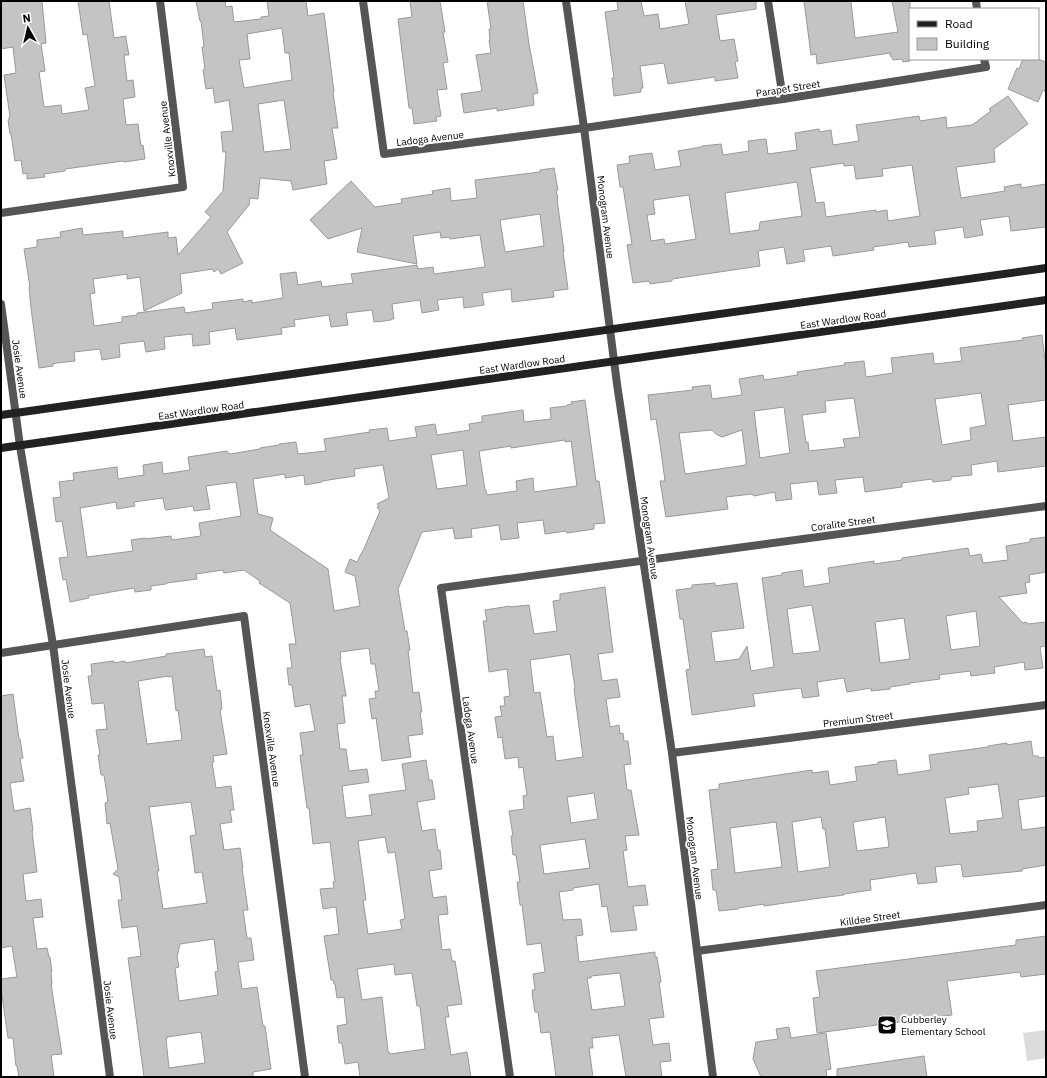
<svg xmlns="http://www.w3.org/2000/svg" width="1047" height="1078" viewBox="0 0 1047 1078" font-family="'IBM Plex Sans',sans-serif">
	<rect width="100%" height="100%" fill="#fff"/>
	<!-- green -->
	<polygon fill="#dcdcdc" points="1046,1030 1046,1058 1027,1061 1023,1033"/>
	<!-- building -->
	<g fill="#c4c4c4" stroke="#999" fill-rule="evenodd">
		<polygon points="1,1 42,1 46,43 41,44 45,71 39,72 44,107 61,105 62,114 89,110 85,88 95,86 87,34 83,35 78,1 109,1 114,38 126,36 126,39 129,55 124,55 127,81 133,80 135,97 123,99 126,125 138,124 141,146 143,145 145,159 124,162 123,161 65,169 65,171 44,174 45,177 27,179 27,173 23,174 21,160 15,161 11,134 10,134 8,120 9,120 9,117 10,117 4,75 16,73 13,47 1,49"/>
		<path d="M196 1H225L226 7 232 6 234 22 261 19V17L269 16 267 1H306L308 16 324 13 334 92H333L338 128H332L337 159 324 161 327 184 293 190 291 181 260 178 258 199 250 198 249 205 227 232 243 263 221 274 218 269 214 272 213 269 180 274 182 293 144 311 140 277 127 279V274L93 279 95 293 90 294 94 326 122 322V317L137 315V313L184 307 185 313 213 309 212 303 243 299V302L252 300V303L283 298 280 274 296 272 298 285 321 281 322 287 353 283 351 274 417 265 418 269 433 267 434 274 485 267 480 235 450 239V237L441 238 440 232 413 236 417 264 357 252 362 228 328 239 310 220 351 181 375 207 402 203 401 199 433 194 432 191 450 188 451 201 477 198 475 180 540 172V170L554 168 558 190H556L558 199H557L564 251H563L568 289 553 291 554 297 512 302 511 289 482 293 484 305 464 308 463 297 437 300 439 310 422 313 420 300 392 304 394 319H391V320L377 322V321L374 322 372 310 346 313 348 325 331 327 329 315 294 320 295 326 281 328 282 334 237 340 235 328 209 332 210 344 193 346 192 334 164 337 165 349 146 352 144 341 119 344 120 357 102 360 100 349 74 352 75 361 57 363 53 364V366L39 368 31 308 29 287H30L24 249 37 247V240L61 237 60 232 82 228 83 235 123 231V238L168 232V238L176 237 178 255 211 217 205 212 223 191 226 152H223L221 132 233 131 229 100 215 103 213 88 206 89 203 70 205 69 202 47H204L201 21H200ZM282 28 285 53H289L292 80 244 88 239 60 250 59 247 34ZM284 100 291 149 264 152 258 104ZM540 214 544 246 505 252 500 220Z"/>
		<polygon points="410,1 440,1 445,32 443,32 448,62 443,63 447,89 437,90 441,116 436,117 437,121 414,124 412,108 409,108 398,19 412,17"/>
		<polygon points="487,1 523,1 529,44 538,93 533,94 534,105 497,111 497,108 464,113 461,94 482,91 476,55 491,53 489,40 490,40 489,29 491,29"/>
		<polygon points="617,1 641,1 644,16 658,14 660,29 689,24 685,1 756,1 756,9 716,15 720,41 734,39 738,61 735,62 738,78 715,81 715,77 668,84 664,63 640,66 643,88 641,88 641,92 614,96 612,78 614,78 605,12 618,10"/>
		<polygon points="804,1 851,1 855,38 898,32 892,1 910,1 910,61 903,62 902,59 893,60 892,57 891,57 890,53 817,64 816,54 811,55"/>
		<polygon points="1023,59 1038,59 1046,62 1046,92 1043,90 1038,102 1008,89 1017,68 1019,69"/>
		<path d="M1008 96 1028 124 994 149 995 162 956 167 961 198 1005 191 1004 187 1021 184V188L1046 184V227L1011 231 1009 216 980 220 983 235 965 238 963 227 934 231 936 244 909 247 908 242 873 247 874 250 833 256 831 246 803 250 805 261 787 264 784 247 758 251 760 266 672 279V281L650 284 649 281 633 283 627 245 632 244 623 187H620L617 165 630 163 629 156 652 153 655 170 681 166 678 151 702 147V146L721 144 723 155 749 151 748 141 766 139 768 154 797 150 795 133 819 129 820 132 831 130 833 145 859 141 856 125 919 116 920 121 946 117 947 128 972 125 991 111 989 109ZM844 163V166L854 165 856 179 883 176 882 169 912 165 920 216 888 221 887 210 876 212V210L826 217 824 202 816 203 810 168ZM797 182 802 216 760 222 759 230 730 234 725 193ZM689 195 696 239 665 244 664 239 651 241 647 215 655 214 653 201H654V200Z"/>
		<path d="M1042 335 1046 368V400L1008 405 1013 441 1046 437V466L998 472 997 461 971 465 972 475 951 477V480L933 482 932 479 902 483V487L865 492 863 477 835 480 837 493 819 495 817 481 790 484 792 499 776 501 775 492 754 496 752 494 726 497 728 509 666 517 660 481H665L661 451 656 419 651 420 648 395 693 390 692 387 710 385 712 399 742 395 739 379 763 375 764 380 798 375 797 372 845 365 844 363 864 361 866 377 893 373 891 358 933 353 934 364 962 361 960 348 1023 340 1022 338ZM981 393 986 425 970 428 971 440 942 445 935 399ZM854 398 860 437 843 439 845 447 809 451 808 442 806 443 802 415 826 412 825 401ZM784 407 790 453 760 458 754 411ZM712 430 716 434 722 437 742 430 746 460V465L685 474 679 433Z"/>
		<path d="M585 400 596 481H599L605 523 594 524V529L567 533 566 531 545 534 543 520 517 523 519 538 501 540 499 525 471 529 472 537 455 539 453 528 422 532 398 589 405 631H407L410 650H408L413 693 419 692 422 712H420L423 734 408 736 411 757 382 761 376 718 372 719 369 699 376 698 375 691H379L375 664H371L369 648 340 652 341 659H340L346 696H342L345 723 337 724 340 749H346L349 771 367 769 369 782 342 786 346 818 372 815 369 795 406 790 402 764 426 760 429 780H432L435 799 417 802 422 831 435 829 438 851 440 850 442 869 429 871 433 898 446 896 448 914 438 915 442 950 450 949 452 961H455L462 1004 447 1006 449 1017H445L451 1055 467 1052 471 1077H360L358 1062 345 1064 342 1043H339L337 1026 347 1024 344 997 337 998 335 984H334L333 980H331L324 936 339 934 336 907 323 909 320 889 334 888 333 882H335L330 842 313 844 309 808H307L300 755H303L300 733 315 731 310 704 295 707 292 685H289L287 668H292L289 644H296L290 603 259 583 260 581 244 570 224 573 223 570 196 574 197 579 167 583 166 584 151 586V590L135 592 134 588 88 596 89 598 70 602 66 579 63 580 59 558 68 557 62 521 56 522 53 498 61 497 59 482 74 480 73 473 117 467 118 479 144 475 143 465 162 462 163 474 190 470 188 457 227 451 228 453H229L230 454 260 449V448L279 445V444L296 442 298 454 326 451 324 439 370 432 369 430 387 428 389 441 417 437 415 427 435 424 437 435 470 430 469 424 482 422V416L523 410 524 422 551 419 550 408 567 406V405L572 404 571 402ZM565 440V442L571 441 577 486 534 492 533 478 516 481 517 491 487 495 486 490H485L479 451 511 446V448ZM463 450 467 485 437 489 431 455ZM383 465 389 498 377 504 379 506 377 507 380 511 363 551 362 552 357 562 350 559 345 572 355 576 360 606 334 611 328 569 270 530 273 518 258 514 253 479 285 474V478L304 475 305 485 322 482V481L355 476 354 469ZM236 482 241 516 199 523 201 536 172 540 171 536 145 539V538L131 540 133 551 87 557 80 508 116 502 117 509 135 506 134 502 163 498 165 509 166 510 193 506 194 511 210 509 206 486ZM385 837 388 853 395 852 405 919 400 920 402 929 368 934 363 900H366L358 841ZM394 964 395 975 412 973 417 1006H420L425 1049 390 1054 389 1052H388L382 997 362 1000 357 969Z"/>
		<path d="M1046 537V572L1029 575 1030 582 1025 583 1027 593 999 597 1023 623 1026 622 1028 624 1046 622V646L1040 647 1043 668 1025 670 1024 662 994 667 995 673 971 676 970 671 939 675 940 679 910 683V684L890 687V689L871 691V688L847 692 844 678 817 682 819 696 803 698 801 688 753 694 755 706 692 715 686 670 690 669 683 619H680L676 590 692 588V585L715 583V586L737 583 744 628 711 632 715 662 739 659 747 646 751 671 774 667 762 578 782 575V573L802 570 804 587 830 583 828 568 874 561V564L902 560V558L968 548 970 556 981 554 983 563 1008 560 1006 546 1030 542V539ZM812 605 820 651 793 654 787 609ZM976 611 980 646 951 650 946 616ZM904 618 910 659 880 663 875 622Z"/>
		<path d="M605 587 613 652 598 654 602 681 617 679 620 697 606 699 610 727 619 725 620 734 623 733 624 741H628L631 764 624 765 627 790H631L639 835 625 836 627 850 623 851 628 887 645 885 648 905 633 906 637 930 611 932 607 906 602 907 599 884 573 888V890L559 892 563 920 581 919 583 935 576 936 579 962 655 952V957H657L661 982H659L664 1017 649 1019 653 1045 669 1043 671 1061 660 1062 662 1077H626L619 1035 592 1038 593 1048H589L593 1077H556L550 1032 541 1033 538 1012H535L532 993H533L532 990H535L533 974 545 972 541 943 527 945 522 905H520L517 882H520L516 855H513L511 836H513L509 811 524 809 523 796 527 795 523 767 519 768 518 757 505 759 502 737 498 738 495 717 502 716 500 706H505L504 697 510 696 507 669 489 672 484 627 483 621H487L485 610 510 606V607L529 605 534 634 557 631 553 601 560 600V594ZM570 654 575 688 574 689 583 757 556 761 553 736 547 737 540 692 534 693 530 660ZM594 793 598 819 571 823 567 797ZM585 839 590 868 544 874 540 845ZM620 973 625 1006 592 1010 587 978H591V976Z"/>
		<path d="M204 649 205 657 212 656 217 691 220 690 222 709 220 710 227 754 213 756 214 762H212L216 788 231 786 234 810H230L232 822 220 824 224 850 240 848 243 868H242L248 910H243L247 938H251L254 960 238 962 242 989 257 987 263 1026H265L271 1069 253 1072V1077H144L128 958 141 956 137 926 122 928 118 900H122L119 877 113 874 118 869 110 823 107 824 105 803 108 802 104 775H101L98 755H100L96 730 107 729 104 703 92 704 88 676H92L91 664 114 661V663L125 661V663L166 656V654ZM168 676V677L172 676 176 711 178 710 182 740 147 744 138 681ZM191 802 196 835 190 836 195 872V873L202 872 207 903 163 909 157 871H159L149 807ZM214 939 218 971 215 972 218 995 179 1001 175 968 179 967 177 957 180 944ZM201 1032 205 1063 169 1068 166 1039H167V1037Z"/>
		<polygon points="13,694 19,739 20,739 23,758 20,759 24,781 10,783 14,811 30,808 33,831 32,831 37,872 23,874 26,901 41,899 43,917 33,918 37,949 47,948 49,957 50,957 52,972 51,972 52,984 51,984 62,1054 51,1055 54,1077 19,1077 17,1066 16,1066 13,1038 8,1038 1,988 1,979 17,977 12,946 1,948 1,696"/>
		<path d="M1031 741 1033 756H1038L1039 758 1046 757V796L1018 800 1022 830 1046 827V865L1022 869V871L963 877 961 864 935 867 937 882 918 884 916 873 870 880 871 890 844 894V895L820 898 764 906V904L738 908V909L719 911 716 890H713L711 870 718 869 709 790 719 789V784L812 770V773L828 771 830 785 857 781 855 767 878 764V762L896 760 898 775 931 770 929 755 988 747V746L1007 743V745ZM998 784 1003 818 977 821 978 831 950 834 945 798 969 794 968 788ZM821 817 823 829H825L830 867 798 872 792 822ZM885 817 889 847 857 851 853 822ZM776 822 782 867 735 873 730 828Z"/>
		<polygon points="1046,936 1046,974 1021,977 1020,972 947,981 952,1015 817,1033 813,998 820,997 816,971 1016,945 1016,940"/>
		<polygon points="789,1027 791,1038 826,1033 831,1069 826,1070 827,1077 761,1077 753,1059 756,1042 778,1039 776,1029"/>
		<polygon points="924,1056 927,1077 837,1077 837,1069"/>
	</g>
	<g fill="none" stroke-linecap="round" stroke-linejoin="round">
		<!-- street -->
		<g stroke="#555" stroke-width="8">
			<polyline points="363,1 384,154 584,128 783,99 986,67 984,59"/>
			<polyline points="566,1 584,128 617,384 672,753 713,1077"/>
			<polyline points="768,1 783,99"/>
			<polyline points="976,1 977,9"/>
			<polyline points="1,213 183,187 160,1"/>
			<polyline points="1,304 20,446 53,645 110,1077"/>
			<polyline points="1,653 244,616 305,1077"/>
			<polyline points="672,753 1046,705"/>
			<polyline points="697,951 1046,905"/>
			<polyline points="510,1077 441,588 1046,506"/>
		</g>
		<!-- secondary -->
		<g stroke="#222" stroke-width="8">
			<polyline points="1,415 1046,268"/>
			<polyline points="1,448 1046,300"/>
		</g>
	</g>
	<!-- icons -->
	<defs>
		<symbol id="school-square" viewBox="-11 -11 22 22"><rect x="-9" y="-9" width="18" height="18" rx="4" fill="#000" stroke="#fff"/><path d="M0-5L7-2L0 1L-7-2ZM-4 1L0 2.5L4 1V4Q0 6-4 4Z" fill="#fff"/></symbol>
	</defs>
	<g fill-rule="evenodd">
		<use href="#school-square" x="876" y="1014" width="22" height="22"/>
	</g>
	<g text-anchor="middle" stroke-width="4" stroke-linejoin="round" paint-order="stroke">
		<!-- street labels -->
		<g font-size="10" fill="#000" stroke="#fff">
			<text transform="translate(788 88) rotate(-9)" y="4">Parapet Street</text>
			<text transform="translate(430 138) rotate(-7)" y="4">Ladoga Avenue</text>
			<text transform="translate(167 139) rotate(-97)" y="4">Knoxville Avenue</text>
			<text transform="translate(606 217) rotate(83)" y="4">Monogram Avenue</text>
			<text transform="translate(843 319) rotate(-8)" y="4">East Wardlow Road</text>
			<text transform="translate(522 364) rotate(-8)" y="4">East Wardlow Road</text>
			<text transform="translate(20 369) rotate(82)" y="4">Josie Avenue</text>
			<text transform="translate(201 410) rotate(-8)" y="4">East Wardlow Road</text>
			<text transform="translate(843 523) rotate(-8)" y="4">Coralite Street</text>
			<text transform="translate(650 538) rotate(82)" y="4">Monogram Avenue</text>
			<text transform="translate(69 689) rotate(83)" y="4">Josie Avenue</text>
			<text transform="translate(858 719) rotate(-7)" y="4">Premium Street</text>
			<text transform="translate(471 730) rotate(82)" y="4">Ladoga Avenue</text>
			<text transform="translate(272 749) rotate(82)" y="4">Knoxville Avenue</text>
			<text transform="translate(695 858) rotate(83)" y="4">Monogram Avenue</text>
			<text transform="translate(870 918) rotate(-8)" y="4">Killdee Street</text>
			<text transform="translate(111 1010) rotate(83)" y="4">Josie Avenue</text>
		</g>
		<!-- poi labels -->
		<g font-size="10" fill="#000" stroke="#fff" text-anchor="start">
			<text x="901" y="1023">Cubberley<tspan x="901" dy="12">Elementary School</tspan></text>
		</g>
	</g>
	<!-- border -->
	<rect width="1047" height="1078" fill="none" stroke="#000000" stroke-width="4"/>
	<!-- legend -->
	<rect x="909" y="8" width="130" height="52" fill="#ffffff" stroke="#999999"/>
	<rect x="917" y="21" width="20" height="6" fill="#222222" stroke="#999999"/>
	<text x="945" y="28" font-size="12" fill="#000000">Road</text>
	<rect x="917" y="38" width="20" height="12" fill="#c4c4c4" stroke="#999999"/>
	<text x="945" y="48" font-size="12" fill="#000000">Building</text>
	<!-- north arrow -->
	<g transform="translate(28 28) rotate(352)" stroke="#ffffff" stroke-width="3" paint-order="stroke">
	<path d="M0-3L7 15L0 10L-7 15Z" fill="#000000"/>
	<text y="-6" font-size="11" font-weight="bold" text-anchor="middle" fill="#000000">N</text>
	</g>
</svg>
